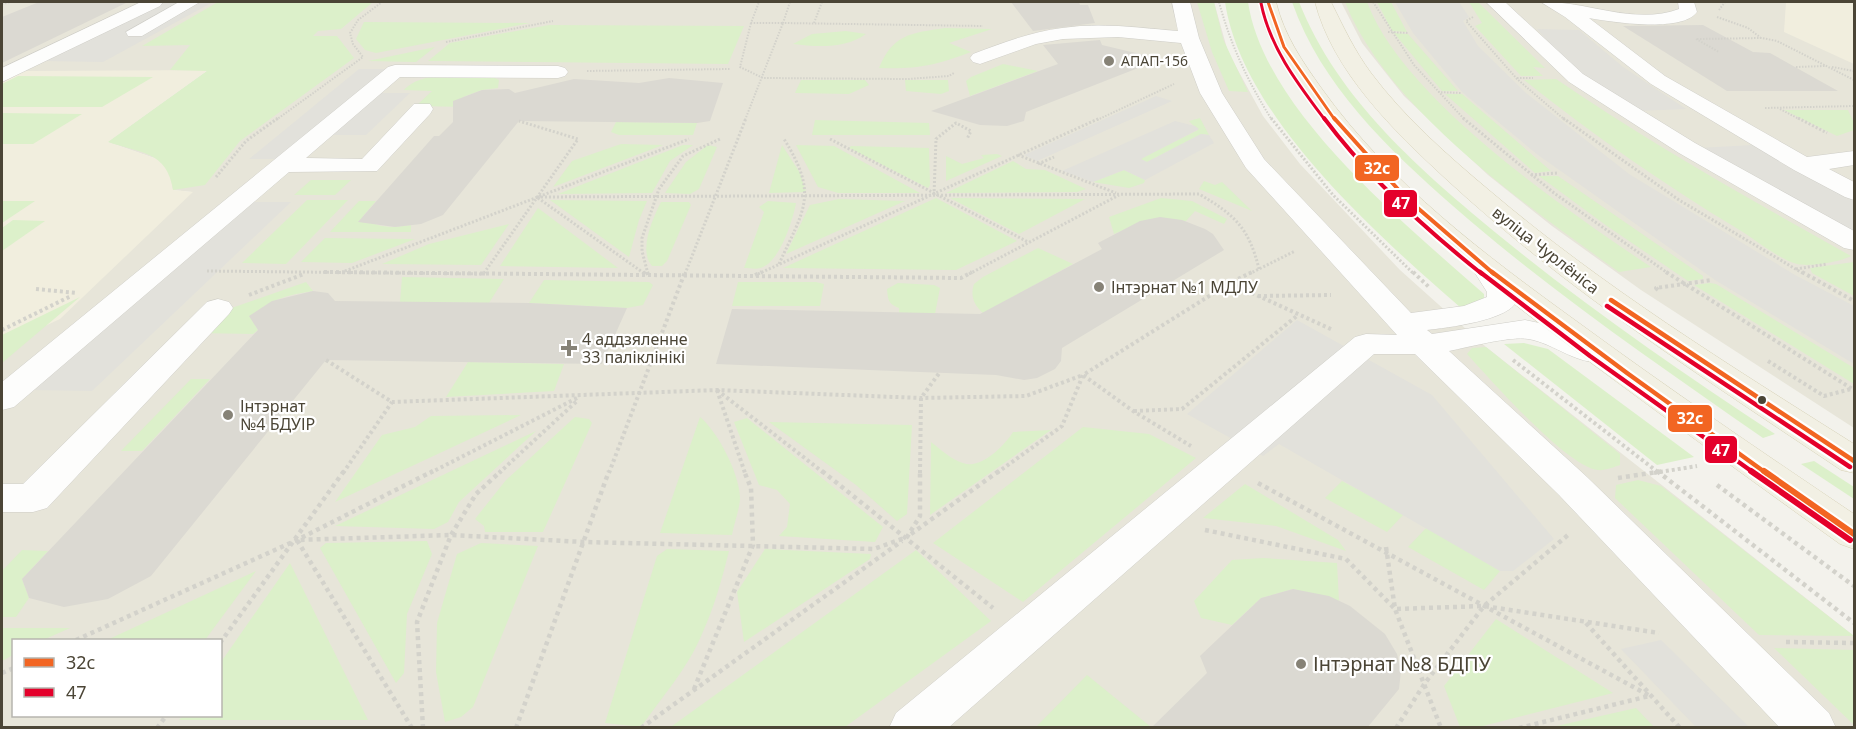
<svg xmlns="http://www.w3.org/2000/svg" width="1856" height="729" viewBox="0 0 1856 729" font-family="'Noto Sans',sans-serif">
	<rect width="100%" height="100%" fill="#f3f2ec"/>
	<!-- residential -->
	<g fill="#e7e5d9" fill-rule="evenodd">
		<path d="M2 2H1214L1228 52 1263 116 1300 164 1400 270 1486 347 1854 636V727H2V346L192 192 173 190 160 160 108 142 207 71H24L2 82ZM14 640H220V716H14Z"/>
		<polygon points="1341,2 1854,2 1854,428 1641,290 1552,226 1488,175 1404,96 1362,43"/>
	</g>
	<!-- education -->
	<g fill="#f1eede">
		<polygon points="1786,2 1854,2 1854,64 1784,32"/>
		<polygon points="208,70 108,142 160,160 170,173 173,190 193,192 60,319 2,346 2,82 24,71"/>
	</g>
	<!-- green -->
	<g fill="#dcf0ca">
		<path d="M218 2H373L341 29 318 31 313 36H337L354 58 240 141 205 185 173 190C167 151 140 153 108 142L207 71 170 70 190 45 142 46Z"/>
		<polygon points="1197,2 1214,2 1223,39 1248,92 1229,91 1212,52"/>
		<path d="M1225 2H1248C1264 110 1405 224 1484 294V299L1461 308C1376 234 1242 116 1225 2Z"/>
		<path d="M1292 2H1299C1338 100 1421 171 1501 237 1588 308 1681 372 1775 434L1763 438C1657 364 1550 291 1453 206 1388 149 1321 85 1292 2Z"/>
		<path d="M1345 2H1367C1403 99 1566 210 1651 267L1619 272C1527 206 1387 109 1345 2Z"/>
		<polygon points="1377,2 1391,2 1407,32 1392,31"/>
		<polygon points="1469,2 1478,2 1545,68 1533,67 1543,76 1521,76 1475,26 1482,23"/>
		<polygon points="364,22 530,23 376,53 365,50 356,39"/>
		<polygon points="549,25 744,26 728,64 428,61 450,43"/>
		<path d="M945 28 992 29 949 43 971 52C934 66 918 69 879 68 893 34 911 33 945 28Z"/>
		<path d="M846 31 866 34C845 49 817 47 793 44L812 34Z"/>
		<polygon points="1394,33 1408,34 1458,91 1442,91"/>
		<polygon points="435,47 416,62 368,61"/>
		<polygon points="1003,64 1038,71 970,96 966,81 971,77"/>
		<polygon points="18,76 153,77 102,107 2,107 2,84"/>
		<path d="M493 77 499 80 498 88 482 90 463 97 467 107 416 106 432 91 404 90C423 69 466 77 493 77Z"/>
		<path d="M1556 79C1651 144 1751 200 1851 256 1840 262 1810 267 1797 264 1777 258 1756 240 1738 229 1663 184 1592 134 1524 80Z"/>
		<polygon points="801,80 865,80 869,85 849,94 795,93"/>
		<polygon points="905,80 948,80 949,91 941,94 906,91"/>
		<polygon points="1445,94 1462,94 1551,171 1535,173"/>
		<polygon points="1784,110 1848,110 1854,123 1854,130 1837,136"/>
		<polygon points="2,113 82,114 33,144 2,144"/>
		<polygon points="1200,118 1209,135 1201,134 1147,162 1140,159 1198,130 1189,121"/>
		<polygon points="815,120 929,123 930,135 812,135"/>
		<polygon points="616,122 697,123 693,135 619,135 611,132"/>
		<polygon points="621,144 663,145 553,187 572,161"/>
		<polygon points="683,145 693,145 670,161 652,193 558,194"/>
		<polygon points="708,145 717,147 699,189 690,194 665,193 686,162"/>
		<polygon points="782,145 800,173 806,192 769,193"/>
		<polygon points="796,145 834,146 920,193 838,193 818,187"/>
		<polygon points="851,146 929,148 930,185 928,188 849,148"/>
		<polygon points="997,154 1002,156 946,181 946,156 962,164 984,158 981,155"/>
		<polygon points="1013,161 1026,169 1045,170 1086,189 1077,192 946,193"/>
		<polygon points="1124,170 1145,180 1144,183 1129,188 1093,182"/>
		<polygon points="1539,176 1558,176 1703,276 1703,279 1688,281 1607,226"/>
		<polygon points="311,180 351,180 335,195 294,195"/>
		<polygon points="1204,181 1215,185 1222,182 1252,211 1199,189"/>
		<polygon points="936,198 1017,241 956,270 783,268"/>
		<polygon points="950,198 1085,199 1019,234"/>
		<polygon points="1161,198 1192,201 1227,219 1224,224 1195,211 1186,221 1150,219 1114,234 1109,217"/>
		<polygon points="839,199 905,201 786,254 810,205"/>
		<polygon points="307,200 348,200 286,264 242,263"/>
		<polygon points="550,200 647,201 639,220 629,257"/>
		<polygon points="2,201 35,201 2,223"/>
		<path d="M359 201H376L363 216C376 229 394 228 411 225V232H330Z"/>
		<path d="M768 201 796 203C793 220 780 260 763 267 758 270 750 268 744 268L764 212 759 207Z"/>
		<path d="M661 202H689L691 205 667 261 662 266H652C638 250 653 218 661 202Z"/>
		<polygon points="538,208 618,268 500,266"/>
		<polygon points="13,220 45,221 2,251 2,228"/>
		<polygon points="509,224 481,265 382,264 429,244"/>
		<polygon points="325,238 415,239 352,263 301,262"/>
		<path d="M1038 248 1073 264 983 313C974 305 970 296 974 284L983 277Z"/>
		<polygon points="1854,262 1854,296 1812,273 1810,268"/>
		<polygon points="402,277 504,279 489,303 400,302"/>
		<polygon points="544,280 649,282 653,285 643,305 627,308 529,303"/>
		<path d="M306 282 313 291C289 295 266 299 252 320L258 330 253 334 198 333 223 311Z"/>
		<polygon points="738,282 816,282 824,284 820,306 732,306"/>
		<path d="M898 283 934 285 940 288 935 314 899 313V308C889 304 888 301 887 289Z"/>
		<polygon points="1710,283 1716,284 1854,368 1854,384 1694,285"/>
		<polygon points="80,297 2,363 2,335"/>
		<polygon points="1524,343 1548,349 1694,457 1657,465 1504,344"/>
		<path d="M1486 347 1620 454V465C1614 467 1604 471 1598 470 1568 468 1489 378 1467 354L1472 348Z"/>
		<polygon points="468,362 564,364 554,391 446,397"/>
		<polygon points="191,379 210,379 142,451 121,451"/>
		<polygon points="521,415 335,502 382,435 415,427 431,416"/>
		<polygon points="575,417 589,419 592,423 543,532 485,532 484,526 475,519 506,480"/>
		<path d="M700 417C718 432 739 473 740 497 740 509 734 523 732 535L660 533Z"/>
		<polygon points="747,418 883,527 875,542 779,536 787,527 790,504 777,490 759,485 734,422"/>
		<polygon points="769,422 912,425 907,514 897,521 856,485"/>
		<polygon points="1083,427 1149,434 1196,458 1023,602 933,543"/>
		<path d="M1051 430 930 515 931 442C940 449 952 460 963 463 981 470 1005 445 1013 432Z"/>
		<polygon points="536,431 459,502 448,522 434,529 335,526"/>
		<polygon points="1814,461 1854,487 1854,499 1801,464"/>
		<polygon points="1638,480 1661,486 1854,636 1759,635 1615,498 1616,485"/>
		<polygon points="1342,481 1404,514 1387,532 1325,498"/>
		<polygon points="1245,484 1338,540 1346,551 1276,526 1203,518"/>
		<polygon points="1427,527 1500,571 1484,590 1408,547"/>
		<polygon points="427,541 432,554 407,614 404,673 396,683 320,548 326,543"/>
		<polygon points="481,543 538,546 473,707 461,717 445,722 436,672 437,623 457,554"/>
		<path d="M667 549 729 551C722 579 714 608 702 634 688 668 662 697 641 727L605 723 657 556Z"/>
		<polygon points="765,549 871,554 870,559 744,642 737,592"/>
		<polygon points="22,550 48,551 22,579 29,598 16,617 2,617 2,571"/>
		<polygon points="916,550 991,621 845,727 672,726"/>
		<polygon points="1263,558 1337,563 1339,601 1293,589 1261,598 1232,625 1201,618 1194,601 1232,560"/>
		<polygon points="290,563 368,720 179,720 183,716 220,716 221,662"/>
		<polygon points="256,571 205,640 107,640"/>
		<polygon points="1496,619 1613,693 1479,727 1460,727 1444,686"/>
		<polygon points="2,628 70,628 43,640 14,640 13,655 2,661"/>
		<polygon points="1774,648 1854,650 1854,725"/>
		<polygon points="1087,675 1151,727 1036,727"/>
		<polygon points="1636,708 1654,727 1552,727"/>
	</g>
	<!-- parking -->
	<g fill="#e2e1db">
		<polygon points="162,2 213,2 103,62 43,61"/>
		<polygon points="1395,2 1459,2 1469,17 1463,21 1478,46 1526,93 1629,174 1795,275 1854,306 1854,364 1715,280 1538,155 1462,92 1413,33"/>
		<polygon points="1537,29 1579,30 1623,67 1686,109 1637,111 1565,62"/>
		<polygon points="359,69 389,69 362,93 410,93 366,135 312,135 284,159 249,159"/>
		<polygon points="1156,96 1172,101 1037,161 1024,155"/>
		<polygon points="1175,121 1195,126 1199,129 1141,159 1147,162 1201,134 1209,135 1214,143 1145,180 1124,170 1093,182 1062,171"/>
		<polygon points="1753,145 1854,200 1854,234 1698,148"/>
		<polygon points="244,202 291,202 92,391 30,390"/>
		<polygon points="1297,320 1432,395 1554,539 1513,571 1500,571 1279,444 1263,456 1187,414"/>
		<polygon points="1661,640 1749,727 1696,727 1621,649"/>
	</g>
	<!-- building -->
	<g fill="#dbd9d2">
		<polygon points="39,2 128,2 2,63 2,17"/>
		<polygon points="1011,2 1079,2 1080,5 1088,5 1095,23 1033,31"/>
		<polygon points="1703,25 1753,52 1770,53 1838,91 1727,91 1623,26"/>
		<polygon points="1100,40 1102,45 1161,59 1026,112 1024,121 1007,126 980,125 931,111 1058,64 1043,45"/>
		<polygon points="669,78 723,83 710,121 697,123 519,121 443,215 421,224 395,227 358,222 434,136 439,136 453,122 453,101 482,90 509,89 515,93 574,79 639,83"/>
		<polygon points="1160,217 1182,220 1205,229 1213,234 1224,250 1062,348 1061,361 1055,369 1037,378 1024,380 996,375 716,364 732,309 980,314 1102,249 1098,243 1140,221"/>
		<polygon points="313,291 328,293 335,301 529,303 627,308 602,364 326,360 151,576 108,599 64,607 29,598 22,579 258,330 249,316 272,301"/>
		<polygon points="1293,589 1329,596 1350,606 1385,634 1397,654 1401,671 1399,689 1367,728 1151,728 1207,673 1200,656 1261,598"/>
	</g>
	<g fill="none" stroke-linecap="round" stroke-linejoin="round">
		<defs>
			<g id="minor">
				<polygon points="141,2 163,2 160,6 2,82 2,68"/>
				<polygon points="179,2 200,2 142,36 128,36 126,32"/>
				<path d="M1172 2H1190L1199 38 1222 93 1264 159 1411 313 1464 306 1487 297V292L1475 273 1480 267 1490 264 1500 267C1506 275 1519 289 1517 299 1514 320 1445 328 1427 330L1432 334 1525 320 1563 328 1608 347 1612 354 1608 361C1579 368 1555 343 1528 339 1510 336 1469 347 1449 351L1587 477 1829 713 1836 728H1780L1559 495 1415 354H1374L948 728H889L896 713 1355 337 1366 334 1397 335 1246 168 1200 93 1181 43 1118 37 1063 39 1036 44 980 64 973 62 970 58 973 54C1002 43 1031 32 1062 28 1101 22 1140 28 1178 31Z"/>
				<polygon points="1486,2 1505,2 1583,74 1695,143 1854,231 1854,250 1844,248 1679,153 1569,82"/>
				<path d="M1541 2C1585 0 1634 26 1679 9L1678 2H1694L1697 12C1682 33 1612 22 1589 18L1665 76 1807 157 1854 151V165L1829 169 1854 182V200L1845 197 1794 170 1651 84 1565 17Z"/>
				<polygon points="395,65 558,66 565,68 568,72 565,76 558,78 400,77 306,158 362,159 414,104 430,104 433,109 430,114 377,171 289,172 14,407 2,410 2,382 388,67"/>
				<polygon points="218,299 229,302 233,308 229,314 47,508 33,512 2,512 2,484 23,484 207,302"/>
			</g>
			<g id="major">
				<path d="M1260 2H1276C1284 35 1302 61 1322 89 1390 184 1485 255 1579 323 1669 389 1762 452 1854 514V549L1840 544C1758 485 1676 426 1594 365 1484 282 1375 199 1297 83 1281 59 1261 31 1260 2Z"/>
				<path d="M1315 2H1331C1343 26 1354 50 1371 73 1404 117 1447 155 1490 191 1603 287 1729 365 1854 444V473L1841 470C1705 379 1566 290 1446 179 1394 131 1333 72 1315 2Z"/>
			</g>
		</defs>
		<!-- minor casing -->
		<use href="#minor" stroke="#cfcec8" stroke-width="1"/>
		<!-- major casing -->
		<use href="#major" stroke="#d7d2b8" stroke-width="1"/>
		<!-- path-far3 -->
		<g stroke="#d3d2cb" stroke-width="2" stroke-dasharray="1.5 1.5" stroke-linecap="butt">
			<polyline points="790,2 783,23 983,26"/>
			<path d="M1219 2C1231 46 1248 82 1272 120"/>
			<polyline points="1373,2 1414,65 1465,120"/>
			<polyline points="2,4 10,2"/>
			<polyline points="1719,10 1725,2"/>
			<polyline points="1473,17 1466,21 1517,79 1565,120"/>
			<polyline points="1717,17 1748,28 1761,38"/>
			<polyline points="751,23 740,67 763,78 908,79 949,76 954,73"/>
			<polyline points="814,23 822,2"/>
			<polyline points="1388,32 1409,33"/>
			<polyline points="1696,39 1719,52"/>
			<polyline points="1697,39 1762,38 1777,41 1854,80"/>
			<polyline points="446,42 553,21"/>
			<polyline points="1796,67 1825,66"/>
			<polyline points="1832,67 1854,71"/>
			<polyline points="587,71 730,69"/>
			<polyline points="1517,78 1533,78"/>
			<polyline points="1438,92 1461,93"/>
			<polyline points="1765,108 1854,106"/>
			<polyline points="1780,109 1801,120"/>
			<polyline points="276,120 363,57 353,44 350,33 358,20 382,2"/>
			<polyline points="745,120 783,23 751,23 759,2"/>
			<polyline points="1097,120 1174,84"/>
		</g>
		<!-- path-far2 -->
		<g stroke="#d3d2cb" stroke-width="3" stroke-dasharray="2 2" stroke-linecap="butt">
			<polyline points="1271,118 1333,195 1414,274"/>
			<polyline points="1463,118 1554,193 1669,274"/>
			<polyline points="1563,118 1679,200 1804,274"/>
			<polyline points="1798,118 1827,133"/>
			<polyline points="830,139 1028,242"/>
			<polyline points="1018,155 1116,193"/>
			<polyline points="1038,164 1054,157"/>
			<polyline points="1531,175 1557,173"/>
			<polyline points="216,177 246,141 278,118"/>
			<polyline points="934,195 936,139 956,123 971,131 967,139"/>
			<path d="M537 197 1199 194C1235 215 1249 228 1259 269"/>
			<polyline points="538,198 645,274"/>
			<path d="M779 264C804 209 819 195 784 139"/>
			<polyline points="1796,269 1827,264"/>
			<polyline points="207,271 486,274"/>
			<polyline points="345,271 689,139"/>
			<polyline points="484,273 578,139 519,121"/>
			<polyline points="648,274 642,251 642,238 659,189 683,156 720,139"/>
			<polyline points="685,274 746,118"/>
			<polyline points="758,274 1100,118"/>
			<polyline points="969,274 1119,195"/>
			<polyline points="1249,274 1295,251"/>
		</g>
		<!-- path-far1 -->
		<g stroke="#d3d2cb" stroke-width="4" stroke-dasharray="3 3" stroke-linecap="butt">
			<polyline points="324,272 961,278 972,272"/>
			<polyline points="643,272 647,275"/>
			<polyline points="647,272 648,275"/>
			<polyline points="1413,272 1430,288"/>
			<polyline points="1666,272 1854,390"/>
			<polyline points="1802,272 1854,301"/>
			<polyline points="755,275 762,272"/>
			<polyline points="1230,283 1333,330"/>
			<polyline points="36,289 77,293"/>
			<polyline points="1658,290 1656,288 1712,280"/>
			<polyline points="249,295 304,274"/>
			<polyline points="1258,296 1331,295"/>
			<polyline points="2,330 71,296"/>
			<polyline points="326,360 392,402 717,390 921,398 1026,396 1083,375 1133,411 1191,446"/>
			<polyline points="1513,360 1659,473"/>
			<polyline points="1768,361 1824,396 1851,389"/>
			<polyline points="717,390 824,473"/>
			<polyline points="717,390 745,473"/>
			<polyline points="1134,411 1182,409 1298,315"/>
			<polyline points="343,473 392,402"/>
			<polyline points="430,473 579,397"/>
			<polyline points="499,473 578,400"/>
			<polyline points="609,473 685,272"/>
			<polyline points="920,473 921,398 940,372"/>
			<polyline points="997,473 1062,426 1083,375 1230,283 1252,272"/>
			<polyline points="1654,473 1697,466"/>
		</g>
		<!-- path -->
		<g stroke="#d3d2cb" stroke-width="4.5" stroke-dasharray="4 4" stroke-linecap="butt">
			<polyline points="822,471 993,608"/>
			<polyline points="1657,471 1854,623"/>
			<polyline points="1618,478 1664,471"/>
			<polyline points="1258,483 1650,696"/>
			<polyline points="1717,485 1854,586"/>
			<polyline points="1205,530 1346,559 1395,609 1484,606 1659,633"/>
			<polyline points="911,534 999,471"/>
			<polyline points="1386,547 1395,609 1441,728"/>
			<polyline points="1586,623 1680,728"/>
			<polyline points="76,640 297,540 433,471"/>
			<polyline points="1786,642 1854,643"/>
			<polyline points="220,643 344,471"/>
			<polyline points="2,673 14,668"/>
			<polyline points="694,689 753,545 751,488 744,471"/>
			<polyline points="157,728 166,716"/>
			<polyline points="412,728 297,540 451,535 584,542 874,549 907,537 920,516 920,471"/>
			<polyline points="423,728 417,622 451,535 476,494 501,471"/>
			<polyline points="516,728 609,471"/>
			<polyline points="641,728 902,541"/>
			<polyline points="1396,728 1425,683 1484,606 1568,535"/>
			<polyline points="1519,728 1649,696"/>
		</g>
		<!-- minor -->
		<use href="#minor" fill="#fdfdfc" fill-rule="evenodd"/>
		<!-- major -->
		<use href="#major" fill="#f2f0e4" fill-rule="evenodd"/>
		<defs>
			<polyline id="bus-1-far3" points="1268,2 1284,47 1335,120"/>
			<polyline id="bus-1-far2" points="1334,118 1405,197 1494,274"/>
			<g id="bus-1-far1">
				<polyline points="1492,272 1627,373 1766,473"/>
				<polyline points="1611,300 1854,461"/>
			</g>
			<polyline id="bus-1" points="1764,471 1854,534"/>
			<path id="bus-2-far3" d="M1261 3C1270 48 1298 84 1325 120"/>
			<path id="bus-2-far2" d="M1324 118C1368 177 1424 228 1482 274"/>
			<g id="bus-2-far1">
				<polyline points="1480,272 1590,356 1754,473"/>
				<polyline points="1607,306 1850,467"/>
			</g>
			<polyline id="bus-2" points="1751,471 1850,540"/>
		</defs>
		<!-- bus-1-far3 casing -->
		<use href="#bus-1-far3" stroke="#fff" stroke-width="6"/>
		<!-- bus-1-far2 casing -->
		<use href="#bus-1-far2" stroke="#fff" stroke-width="8"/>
		<!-- bus-1-far1 casing -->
		<use href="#bus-1-far1" stroke="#fff" stroke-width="9"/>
		<!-- bus-1 casing -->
		<use href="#bus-1" stroke="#fff" stroke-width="10"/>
		<!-- bus-2-far3 casing -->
		<use href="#bus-2-far3" stroke="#fff" stroke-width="6"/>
		<!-- bus-2-far2 casing -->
		<use href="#bus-2-far2" stroke="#fff" stroke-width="8"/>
		<!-- bus-2-far1 casing -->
		<use href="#bus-2-far1" stroke="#fff" stroke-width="9"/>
		<!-- bus-2 casing -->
		<use href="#bus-2" stroke="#fff" stroke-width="10"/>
		<!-- bus-1-far3 -->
		<use href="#bus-1-far3" stroke="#f26522" stroke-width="3"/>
		<!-- bus-1-far2 -->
		<use href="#bus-1-far2" stroke="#f26522" stroke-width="4"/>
		<!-- bus-1-far1 -->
		<use href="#bus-1-far1" stroke="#f26522" stroke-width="4.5"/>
		<!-- bus-1 -->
		<use href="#bus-1" stroke="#f26522" stroke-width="6"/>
		<!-- bus-2-far3 -->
		<use href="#bus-2-far3" stroke="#e4002b" stroke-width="3"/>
		<!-- bus-2-far2 -->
		<use href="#bus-2-far2" stroke="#e4002b" stroke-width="4"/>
		<!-- bus-2-far1 -->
		<use href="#bus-2-far1" stroke="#e4002b" stroke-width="4.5"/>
		<!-- bus-2 -->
		<use href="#bus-2" stroke="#e4002b" stroke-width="6"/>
	</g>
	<!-- markers -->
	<g fill="#868276" stroke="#fff" stroke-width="2">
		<circle cx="1109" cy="61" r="6"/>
		<circle cx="1099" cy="287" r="6"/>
		<path d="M566 339h6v6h6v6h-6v6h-6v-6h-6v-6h6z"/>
		<circle cx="228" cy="415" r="6"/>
		<circle cx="1301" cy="664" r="6"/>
	</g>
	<circle fill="#4b4536" stroke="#fff" stroke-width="2" cx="1762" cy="400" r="5"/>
	<g text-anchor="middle" stroke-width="4.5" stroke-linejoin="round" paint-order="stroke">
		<!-- far-poi labels -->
		<g font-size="14" fill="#4b4536" stroke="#fff" text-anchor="start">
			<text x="1121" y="66">АПАП-156</text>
		</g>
		<!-- street labels -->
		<g font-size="16" fill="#4b4536" stroke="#fff">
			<text transform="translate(1546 250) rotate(38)" y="6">вуліца Чурлёніса</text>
		</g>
		<!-- poi labels -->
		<g font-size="16" fill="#4b4536" stroke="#fff" text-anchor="start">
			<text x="1111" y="293">Інтэрнат №1 МДЛУ</text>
			<text x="582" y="345">4 аддзяленне<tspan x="582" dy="18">33 паліклінікі</tspan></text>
			<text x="240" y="412">Інтэрнат<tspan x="240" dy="18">№4 БДУІР</tspan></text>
		</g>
		<!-- near-poi labels -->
		<g font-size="20" fill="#4b4536" stroke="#fff" text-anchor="start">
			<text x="1313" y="671">Інтэрнат №8 БДПУ</text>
		</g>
	</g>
	<g stroke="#fff" stroke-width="2">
		<rect x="1354" y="154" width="46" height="28" rx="6" fill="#f26522"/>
		<rect x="1383" y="189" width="35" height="29" rx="6" fill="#e4002b"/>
		<rect x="1667" y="404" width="46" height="29" rx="6" fill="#f26522"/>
		<rect x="1704" y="435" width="34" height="29" rx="6" fill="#e4002b"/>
	</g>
	<g font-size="16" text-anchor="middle" font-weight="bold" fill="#fff">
		<text x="1377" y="174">32с</text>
		<text x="1401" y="209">47</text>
		<text x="1690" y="424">32с</text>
		<text x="1721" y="456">47</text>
	</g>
	<!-- border -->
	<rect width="1856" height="729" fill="none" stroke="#4b4536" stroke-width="6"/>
	<!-- legend -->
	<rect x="12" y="639" width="210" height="78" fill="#ffffff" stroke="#b7b5af" stroke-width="1.5"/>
	<rect x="24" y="658" width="30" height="9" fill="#f26522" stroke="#b7b5af" stroke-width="1.5"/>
	<text x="66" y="669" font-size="18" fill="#4b4536">32с</text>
	<rect x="24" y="688" width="30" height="9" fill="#e4002b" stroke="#b7b5af" stroke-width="1.5"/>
	<text x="66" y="699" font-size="18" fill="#4b4536">47</text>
</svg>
